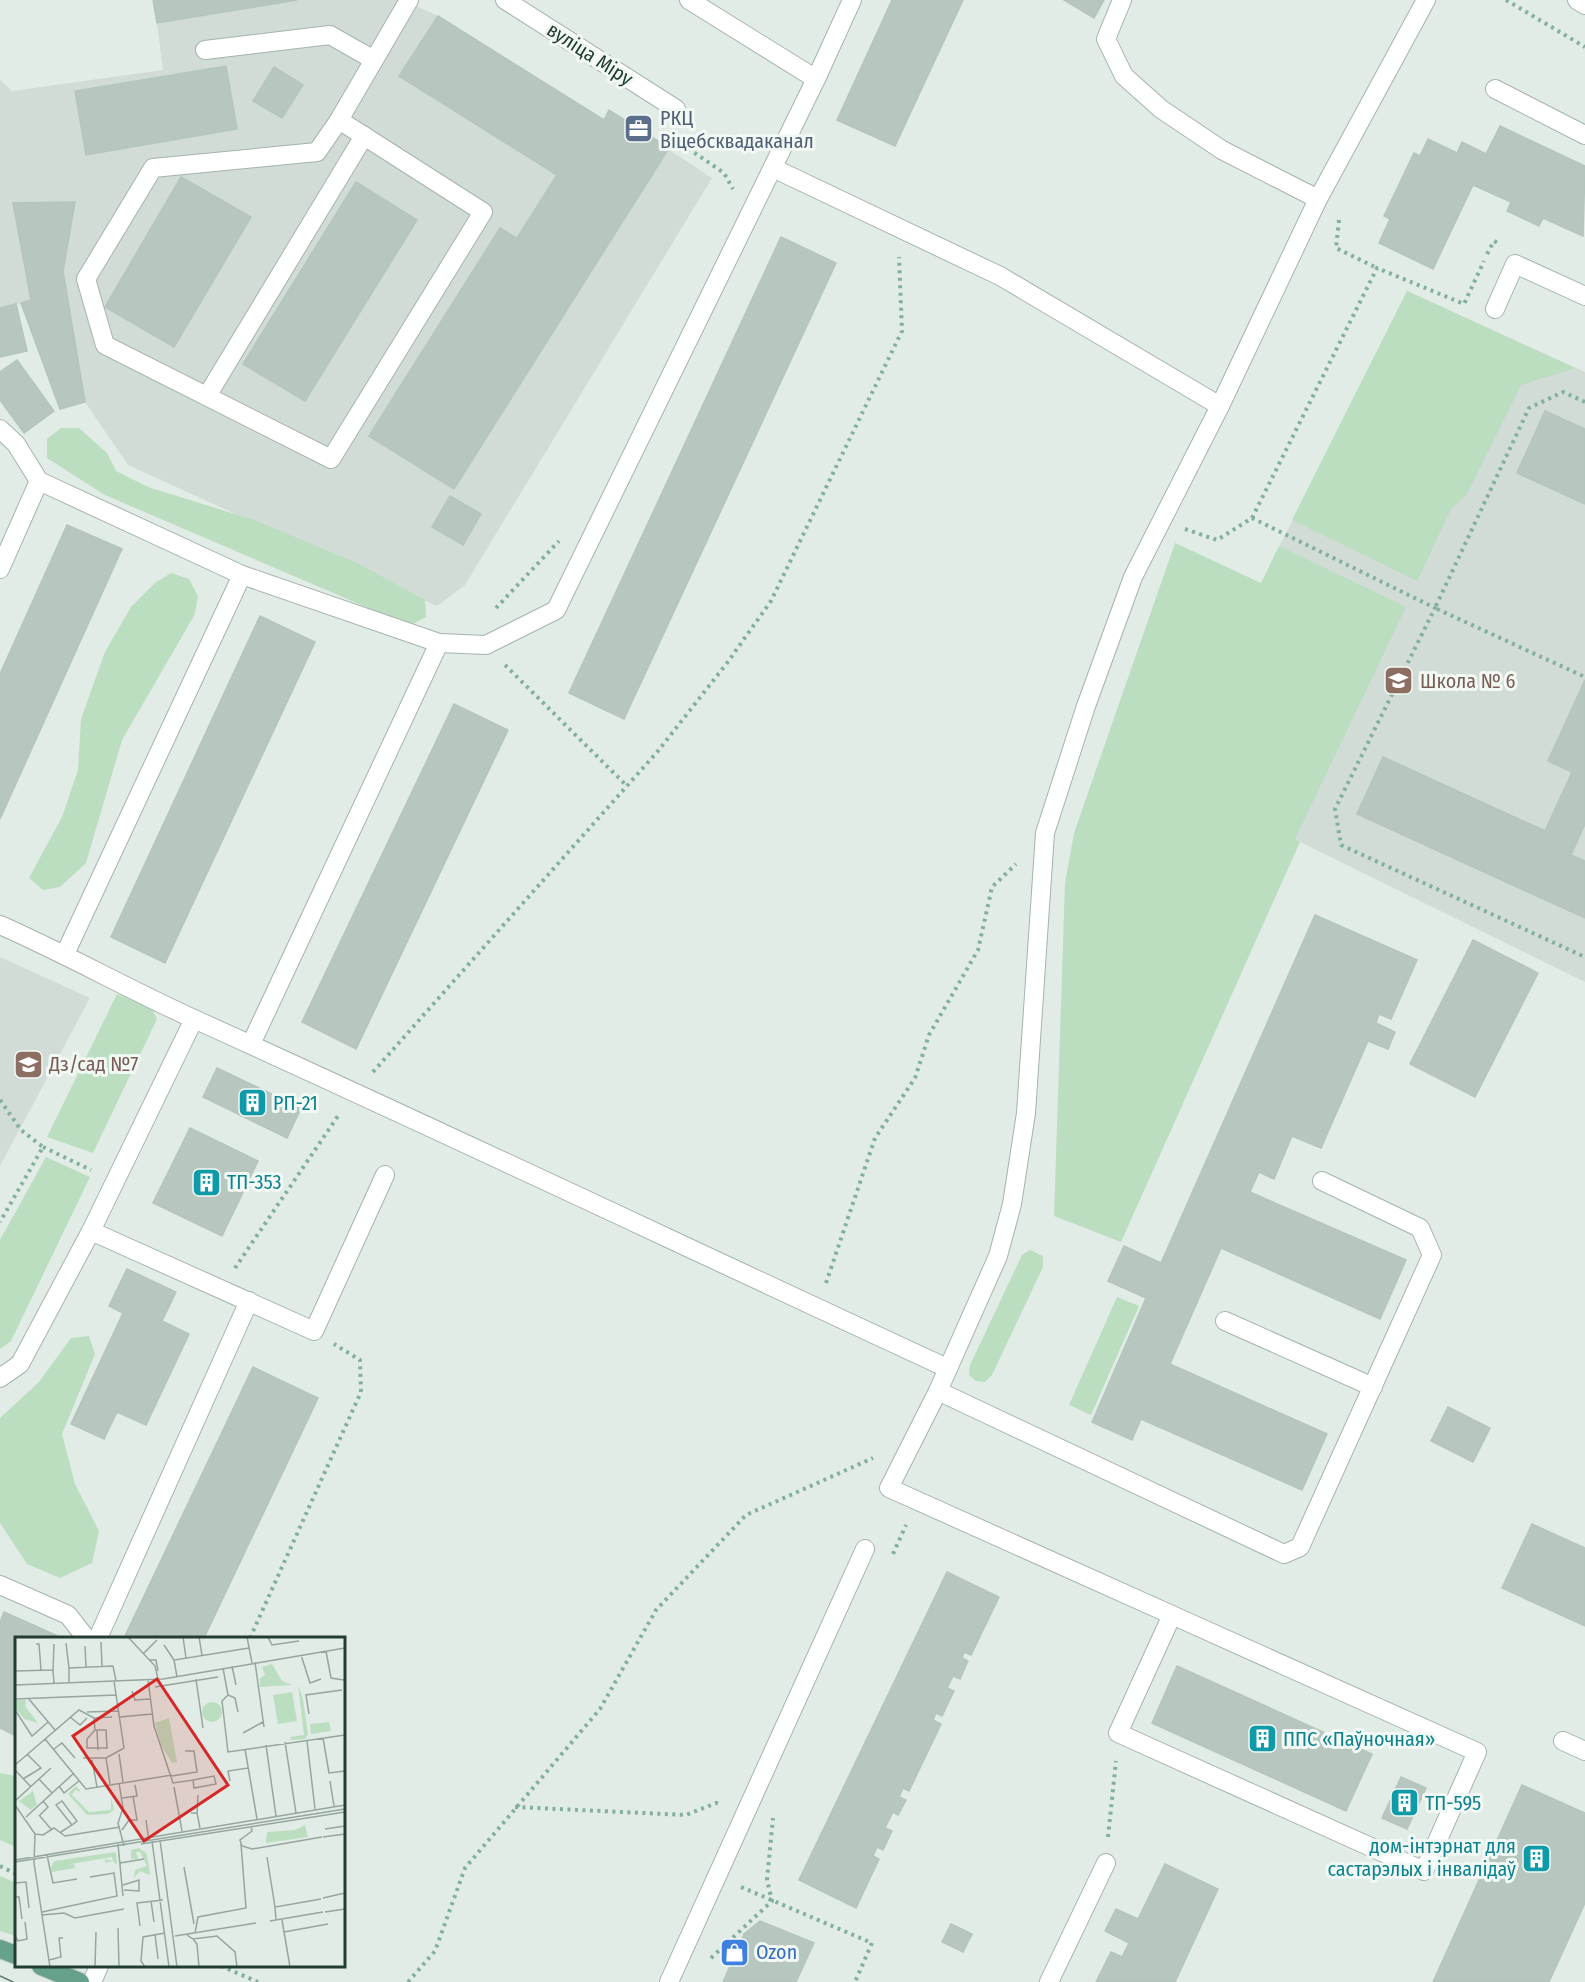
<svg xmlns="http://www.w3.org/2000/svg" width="1585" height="1982" viewBox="0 0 1585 1982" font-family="'Fira Sans Condensed',sans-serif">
	<rect width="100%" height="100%" fill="#e2ece6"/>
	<!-- built -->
	<g fill="#d0dcd5">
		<polygon points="297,0 403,0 438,16 603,120 609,110 712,178 465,585 437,606 128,465 85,402 60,409 21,303 0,308 0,80 12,91 163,70 157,23"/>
		<polygon points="1407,291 1585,372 1585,982 1300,842 1163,779"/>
		<polygon points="0,957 90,998 0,1166"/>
	</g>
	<!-- green -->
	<g fill="#badebf">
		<polygon points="1407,291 1575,368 1521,385 1467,494 1451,509 1417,581 1292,520"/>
		<polygon points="61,428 79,428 107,453 116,471 148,487 254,520 357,563 425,600 426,617 411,625 394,619 105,495 47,458 47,439"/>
		<polygon points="1175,543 1261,583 1279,546 1406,607 1295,839 1300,842 1121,1242 1054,1216 1065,883 1074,833"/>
		<polygon points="171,573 189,579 198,596 195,614 122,740 86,863 60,887 43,890 29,878 62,817 78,770 81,719 105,652 131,607 155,583"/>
		<polygon points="117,994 152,1008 157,1019 93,1153 47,1137"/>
		<polygon points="46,1157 90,1177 11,1341 0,1349 0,1240"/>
		<polygon points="1030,1250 1043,1256 1043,1267 992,1375 985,1382 976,1381 969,1375 970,1365 1022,1255"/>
		<polygon points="1117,1297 1139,1306 1091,1415 1069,1405"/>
		<polygon points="89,1336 95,1354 62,1434 75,1484 99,1531 92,1563 60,1578 27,1564 0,1523 0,1418 39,1382 71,1338"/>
		<polygon points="0,1773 16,1776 16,1847 0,1840"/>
		<polygon points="0,1876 16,1883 16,1936 0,1931"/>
	</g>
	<!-- building -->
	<g fill="#b7c7bf" stroke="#b4c6bc" stroke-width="1.5">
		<polygon points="153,0 297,0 157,23"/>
		<polygon points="892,0 963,0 895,146 837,120"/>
		<polygon points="1064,0 1104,0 1094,18"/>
		<polygon points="438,16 604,120 609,110 669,148 585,281 517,238 557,175 399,76"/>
		<polygon points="226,66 237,129 86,155 75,91"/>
		<polygon points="274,67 303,85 282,118 253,101"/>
		<polygon points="1500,126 1585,166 1583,236 1543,218 1539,226 1507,211 1511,202 1473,185 1433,269 1379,243 1390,219 1384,216 1414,153 1420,156 1428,139 1457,153 1462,142 1486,154"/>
		<polygon points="181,177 251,217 174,347 105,307"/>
		<polygon points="356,182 417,220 305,401 243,364"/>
		<polygon points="75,202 63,271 85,402 60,409 21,303 31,300 13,203"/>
		<polygon points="500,228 585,281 454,489 369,436"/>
		<polygon points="781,237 836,263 624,719 569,693"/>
		<polygon points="16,304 27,351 0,357 0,308"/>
		<polygon points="17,360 54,411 24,433 0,400 0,372"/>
		<polygon points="1545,411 1585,429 1585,504 1517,473"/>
		<polygon points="450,496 481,514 463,545 432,527"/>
		<polygon points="67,525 122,549 0,819 0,674"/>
		<polygon points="260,616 315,642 165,963 111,937"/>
		<polygon points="1585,680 1585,824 1571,855 1585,861 1585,918 1357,814 1383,757 1545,831 1572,772 1548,761"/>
		<polygon points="454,704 508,730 356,1049 302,1022"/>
		<polygon points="1315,915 1417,960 1391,1019 1379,1014 1376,1023 1395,1032 1388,1049 1368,1041 1321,1148 1292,1136 1274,1179 1259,1172 1250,1192 1406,1260 1380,1319 1221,1248 1170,1364 1327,1434 1302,1490 1141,1419 1132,1440 1092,1422 1146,1298 1108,1281 1124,1246 1161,1263"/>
		<polygon points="1473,940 1538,973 1475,1097 1410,1064"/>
		<polygon points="217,1068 301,1108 287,1138 203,1097"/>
		<polygon points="190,1128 258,1161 222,1236 153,1203"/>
		<polygon points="127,1269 176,1292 162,1321 189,1334 146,1425 117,1412 104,1439 71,1424 123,1313 109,1306"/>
		<polygon points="253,1367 318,1398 204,1638 124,1638"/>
		<polygon points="1448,1407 1490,1428 1473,1462 1431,1441"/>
		<polygon points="1532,1524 1585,1548 1585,1626 1502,1588"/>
		<polygon points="947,1572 999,1597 971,1655 964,1652 962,1658 968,1661 960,1679 953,1676 947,1688 954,1691 942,1716 936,1713 933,1720 941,1724 909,1791 903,1788 899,1797 906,1800 898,1815 893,1812 885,1828 892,1831 883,1850 877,1847 873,1856 879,1859 856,1908 799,1880"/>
		<polygon points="4,1612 62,1638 16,1638 16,1736 0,1728 0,1622"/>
		<polygon points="1177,1666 1372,1754 1346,1811 1152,1723"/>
		<polygon points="1401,1777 1426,1788 1407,1829 1382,1818"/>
		<polygon points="1522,1785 1585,1813 1585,1903 1549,1982 1433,1982"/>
		<polygon points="1165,1864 1218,1889 1175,1982 1096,1982 1111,1952 1122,1957 1129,1943 1105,1931 1116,1909 1138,1919"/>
		<polygon points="760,1921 814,1943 796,1982 723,1982 744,1934"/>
		<polygon points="951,1924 972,1934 963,1952 942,1942"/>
	</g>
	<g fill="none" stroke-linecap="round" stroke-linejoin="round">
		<defs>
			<g id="service">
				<polyline points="689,0 816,79"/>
				<polyline points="1122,0 1106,39 1124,76 1161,109 1222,150 1318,199"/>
				<polyline points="205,50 330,35 374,60"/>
				<polyline points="1495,89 1585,135"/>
				<polyline points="339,120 317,152 153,168 86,279 105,345 331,459 483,212 339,120 409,0"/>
				<polyline points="773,168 1000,276 1220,406"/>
				<polyline points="1495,309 1515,264 1585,296"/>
				<polyline points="207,396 364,136"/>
				<polyline points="0,429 16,444 39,481 242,575 439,643 486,645 556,610 816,79 852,0"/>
				<polyline points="0,569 39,481"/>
				<path d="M0 925C66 954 128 989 194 1019 446 1133 696 1252 947 1368"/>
				<polyline points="65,954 242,575"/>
				<polyline points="251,1044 439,643"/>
				<polyline points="91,1231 314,1331 385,1175"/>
				<polyline points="1225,1321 1373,1387"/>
				<polyline points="0,1378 20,1364 91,1231 194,1019"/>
				<polyline points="938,1391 1284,1554 1300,1547 1432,1255 1420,1228 1322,1181"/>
				<polyline points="0,1585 68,1615 86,1638"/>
				<polyline points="1172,1615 1477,1752 1424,1871 1118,1733 1172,1615 889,1488 938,1391 998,1256 1012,1204 1026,1113 1045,833 1086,706 1133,577 1220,406 1318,199 1426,0"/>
				<polyline points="98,1638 249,1301"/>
				<polyline points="1563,1741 1585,1751"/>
				<polyline points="92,1982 99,1966"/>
				<polyline points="669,1982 865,1549"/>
				<polyline points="1049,1982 1106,1863"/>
			</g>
			<polyline id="minor" points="505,0 676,109"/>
			<polyline id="tertiary" points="1577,0 1585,5"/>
			<g id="primary">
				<polyline points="0,1949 16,1955"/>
				<polyline points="41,1966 80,1982"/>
			</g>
		</defs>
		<!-- service casing -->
		<use href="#service" stroke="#a5b4ac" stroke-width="20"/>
		<!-- minor casing -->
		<use href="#minor" stroke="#a5b4ac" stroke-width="20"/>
		<!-- tertiary casing -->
		<use href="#tertiary" stroke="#a5b4ac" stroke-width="20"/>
		<!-- primary casing -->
		<use href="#primary" stroke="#c1c9c6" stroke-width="20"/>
		<!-- path -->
		<g stroke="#82b09c" stroke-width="4" stroke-dasharray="3 4.5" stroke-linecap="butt">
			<polyline points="1506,0 1585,47"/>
			<polyline points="683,135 686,147 724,173 733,189"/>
			<polyline points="1339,220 1336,248 1377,268"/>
			<polyline points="1487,254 1494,241 1498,243"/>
			<polyline points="1585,402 1563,392 1529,408 1435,608 1585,677"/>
			<polyline points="1252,518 1377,268 1464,304 1484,261"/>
			<polyline points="1185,529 1217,540 1252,518 1435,608 1335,809 1341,845 1585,957"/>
			<polyline points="496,608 559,541"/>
			<polyline points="505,665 627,786"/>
			<polyline points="373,1072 658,751 727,663 771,601 902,331 899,257"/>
			<polyline points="0,1100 21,1130 43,1147 0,1222"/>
			<polyline points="43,1147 91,1170"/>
			<polyline points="235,1268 340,1113"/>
			<polyline points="826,1283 875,1138 915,1078 929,1035 978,950 992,887 1016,864"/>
			<polyline points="893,1554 906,1525"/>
			<polyline points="250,1638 361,1392 360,1360 334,1344"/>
			<polyline points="515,1807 686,1815 716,1803 722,1805"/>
			<polyline points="1108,1837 1116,1761"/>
			<polyline points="0,1866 16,1874"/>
			<polyline points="741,1887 872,1943 855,1982"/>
			<polyline points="711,1958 772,1901 767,1880 773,1818"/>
			<polyline points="221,1966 258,1982"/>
			<polyline points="408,1982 435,1951 465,1868 600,1709 656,1610 746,1515 873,1458"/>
		</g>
		<!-- service -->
		<use href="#service" stroke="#fff" stroke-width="18"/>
		<!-- minor -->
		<use href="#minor" stroke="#fff" stroke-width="18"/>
		<!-- tertiary -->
		<use href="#tertiary" stroke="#fff" stroke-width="18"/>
		<!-- primary -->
		<use href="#primary" stroke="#66a28b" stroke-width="18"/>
		<!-- tram -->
		<polyline stroke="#5c796d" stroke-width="1.5" points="0,1976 13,1982"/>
	</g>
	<!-- icons -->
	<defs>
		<symbol id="office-square" viewBox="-11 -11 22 22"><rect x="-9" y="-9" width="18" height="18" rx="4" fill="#5c6f8a" stroke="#f2f9f5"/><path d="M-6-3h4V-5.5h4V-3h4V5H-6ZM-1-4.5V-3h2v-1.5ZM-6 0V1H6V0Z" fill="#fff"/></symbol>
		<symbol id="school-square" viewBox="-11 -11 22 22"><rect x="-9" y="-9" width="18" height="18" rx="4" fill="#8d6e63" stroke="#f2f9f5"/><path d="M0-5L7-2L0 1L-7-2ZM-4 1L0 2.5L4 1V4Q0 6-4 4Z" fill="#fff"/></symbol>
		<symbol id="building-square" viewBox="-11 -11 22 22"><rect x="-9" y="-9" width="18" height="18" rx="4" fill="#0f9aa8" stroke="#f2f9f5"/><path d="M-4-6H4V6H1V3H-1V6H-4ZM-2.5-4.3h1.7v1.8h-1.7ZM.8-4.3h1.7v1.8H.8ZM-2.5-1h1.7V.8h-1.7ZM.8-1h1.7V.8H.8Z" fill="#fff"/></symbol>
		<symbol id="shop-square" viewBox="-11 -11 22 22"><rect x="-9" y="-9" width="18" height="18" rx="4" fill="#3f7fe0" stroke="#f2f9f5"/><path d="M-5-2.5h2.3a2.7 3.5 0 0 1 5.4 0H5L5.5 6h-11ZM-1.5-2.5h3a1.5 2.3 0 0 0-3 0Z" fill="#fff"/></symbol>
	</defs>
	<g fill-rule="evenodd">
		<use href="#office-square" x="622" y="112" width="33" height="33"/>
		<use href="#school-square" x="1382" y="664" width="33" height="33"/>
		<use href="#school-square" x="12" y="1048" width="33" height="33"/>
		<use href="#building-square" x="236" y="1086" width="33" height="33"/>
		<use href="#building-square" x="190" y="1166" width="33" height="33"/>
		<use href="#building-square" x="1246" y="1722" width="33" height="33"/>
		<use href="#building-square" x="1388" y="1786" width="33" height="33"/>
		<use href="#building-square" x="1520" y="1842" width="33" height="33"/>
		<use href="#shop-square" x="718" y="1936" width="33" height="33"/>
	</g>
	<g text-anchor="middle" stroke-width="6" stroke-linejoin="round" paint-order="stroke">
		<!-- street labels -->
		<g font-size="20" fill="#223d32" stroke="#f2f9f5">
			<text transform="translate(590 54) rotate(33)" y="7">вуліца Міру</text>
		</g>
		<!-- service labels -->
		<g font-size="20" fill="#4e5e75" stroke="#f2f9f5" text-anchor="start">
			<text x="660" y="125">РКЦ<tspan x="660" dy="23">Віцебсквадаканал</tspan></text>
		</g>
		<!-- education labels -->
		<g font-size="20" fill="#785e54" stroke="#f2f9f5" text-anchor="start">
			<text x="1420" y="688">Школа № 6</text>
			<text x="49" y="1071">Дз/сад №7</text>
		</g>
		<!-- culture labels -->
		<g font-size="20" fill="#0d838f" stroke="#f2f9f5" text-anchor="start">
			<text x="273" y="1110">РП-21</text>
			<text x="227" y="1189">ТП-353</text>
			<text x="1283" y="1746">ППС «Паўночная»</text>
			<text x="1425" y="1810">ТП-595</text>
			<text x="1516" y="1853" text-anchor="end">дом-інтэрнат для<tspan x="1516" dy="23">састарэлых і інвалідаў</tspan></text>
		</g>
		<!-- shop labels -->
		<g font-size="20" fill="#366cbe" stroke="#f2f9f5" text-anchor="start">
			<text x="756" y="1959">Ozon</text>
		</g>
	</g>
	<!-- overview -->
	<g transform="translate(15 1637)">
		<rect width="330" height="330" fill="#e2ece6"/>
		<path d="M257 27 267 44 277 48 245 50V41L250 38 247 30ZM283 48 288 62 293 98 290 102 276 103 275 100 289 98ZM277 55 282 84 263 87 258 58ZM0 63H11L10 69 23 86 9 82 0 71ZM187 75a10 10 0 1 1 20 0a10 10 0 1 1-20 0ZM154 81 162 125 157 126 146 108 140 86ZM314 85 316 94 296 97 295 87ZM61 149 66 155 60 153 57 158 74 175 96 173V159L99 173 93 177 72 178 53 157ZM18 154 22 168 16 173 4 164ZM290 188 293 200 251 206 252 195 280 193ZM124 211 132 217 135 238 125 234 119 241 120 233 132 229 125 215H121L123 222H116V213ZM101 215 102 228 98 224 90 226V222L98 224 97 220 50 228 59 227 60 231 37 235 36 231 39 224Z" fill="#badebf"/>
		<path fill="none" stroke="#95a69e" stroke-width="1.5" d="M113 0 140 29 143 42M168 0 171 21M184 0 187 18M232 0 237 26M253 0 257 8 284 4M86 5 87 29M51 6 54 31M21 7H24L26 33M149 8 159 23M70 9 71 30M311 14 316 41 329 43M128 17 142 3M286 18 295 46 306 42M134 23H141L143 34M240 25 249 90M217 29 221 48M208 31 213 58 220 61 223 75M38 33 39 7M0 34 38 33 39 46M162 40 159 23 234 11M181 42 188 91M133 43 139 89 158 146 178 143 179 151 201 147 199 139 178 143M54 45V31L98 29 101 44M0 48 148 42 330 11M140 50 203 40M117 54 120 63 135 62M213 58 207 64 213 115 330 98M13 61 40 93M0 62 101 58M0 73 17 99 33 85M72 75 104 74M294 77 291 58 327 53M55 80 65 88 72 81M105 80 137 77M79 81 80 93H91L92 111H72V102L80 93M82 93 83 113M228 96 248 85M308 101 314 136 330 134M30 102 71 152 157 138M292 104 300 172M270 105 281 176M251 108 261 179M39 112 47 106 60 121M230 112 242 182M104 117 108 145M68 121H91L109 111 99 44M91 121 95 147M77 123 82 150M0 128 64 73 79 81 97 80M0 133 16 150M157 139 182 135 179 114H170M8 142 26 131 12 117M24 142 37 156M215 144 213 134 233 131M315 144 319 169M104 146 108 171 103 186 109 209M44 149 49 156 64 144M159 150 167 194M107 161 122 159 120 148M0 164 36 131M0 168 20 197 19 226 35 330M176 176H182L185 191M182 176 183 158M24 178 36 192M25 178 33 170 28 164M11 180 59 136M131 183 134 204M236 190 237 194 225 203 227 209 237 212 307 200M310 192 330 189M107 193 114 183H122L118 159M46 195 57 188 62 184 47 164 41 168 57 188M20 197 28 198 39 191 50 199 105 190M308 200 330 197M145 203 162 330M137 204 154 330M103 207 108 259M126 207 330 175M32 218 38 246 62 242M252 220 260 270M0 223 330 168M0 225 330 172M105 226 129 222M169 230 179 287M0 246 11 245 14 271M108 248 124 243V254L109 253M0 260H4L7 282M308 261 330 256M136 264 139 285M27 275 102 259 99 236 75 240M310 275 330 272M27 278 49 276 60 281 109 272M261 283 260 270 306 262M267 283 275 330M255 284 308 275M125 289 122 266 148 263M103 291 104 330M269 295 313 287M180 296 183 280 231 271 226 207M140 297 143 322M172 298 178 302 202 299 220 315 222 330M0 299 3 304 12 302 10 285M160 299 241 286M178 302 182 307 184 330M34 323 46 320 44 301H48M80 330 81 295M130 330 126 324 128 300 150 296"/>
		<path fill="#d62828" fill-opacity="0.15" stroke="#d62828" stroke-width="3" d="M142 42 213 148 129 204 58 99Z"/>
		<rect width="330" height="330" fill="none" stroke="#223d32" stroke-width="3"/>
	</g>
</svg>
